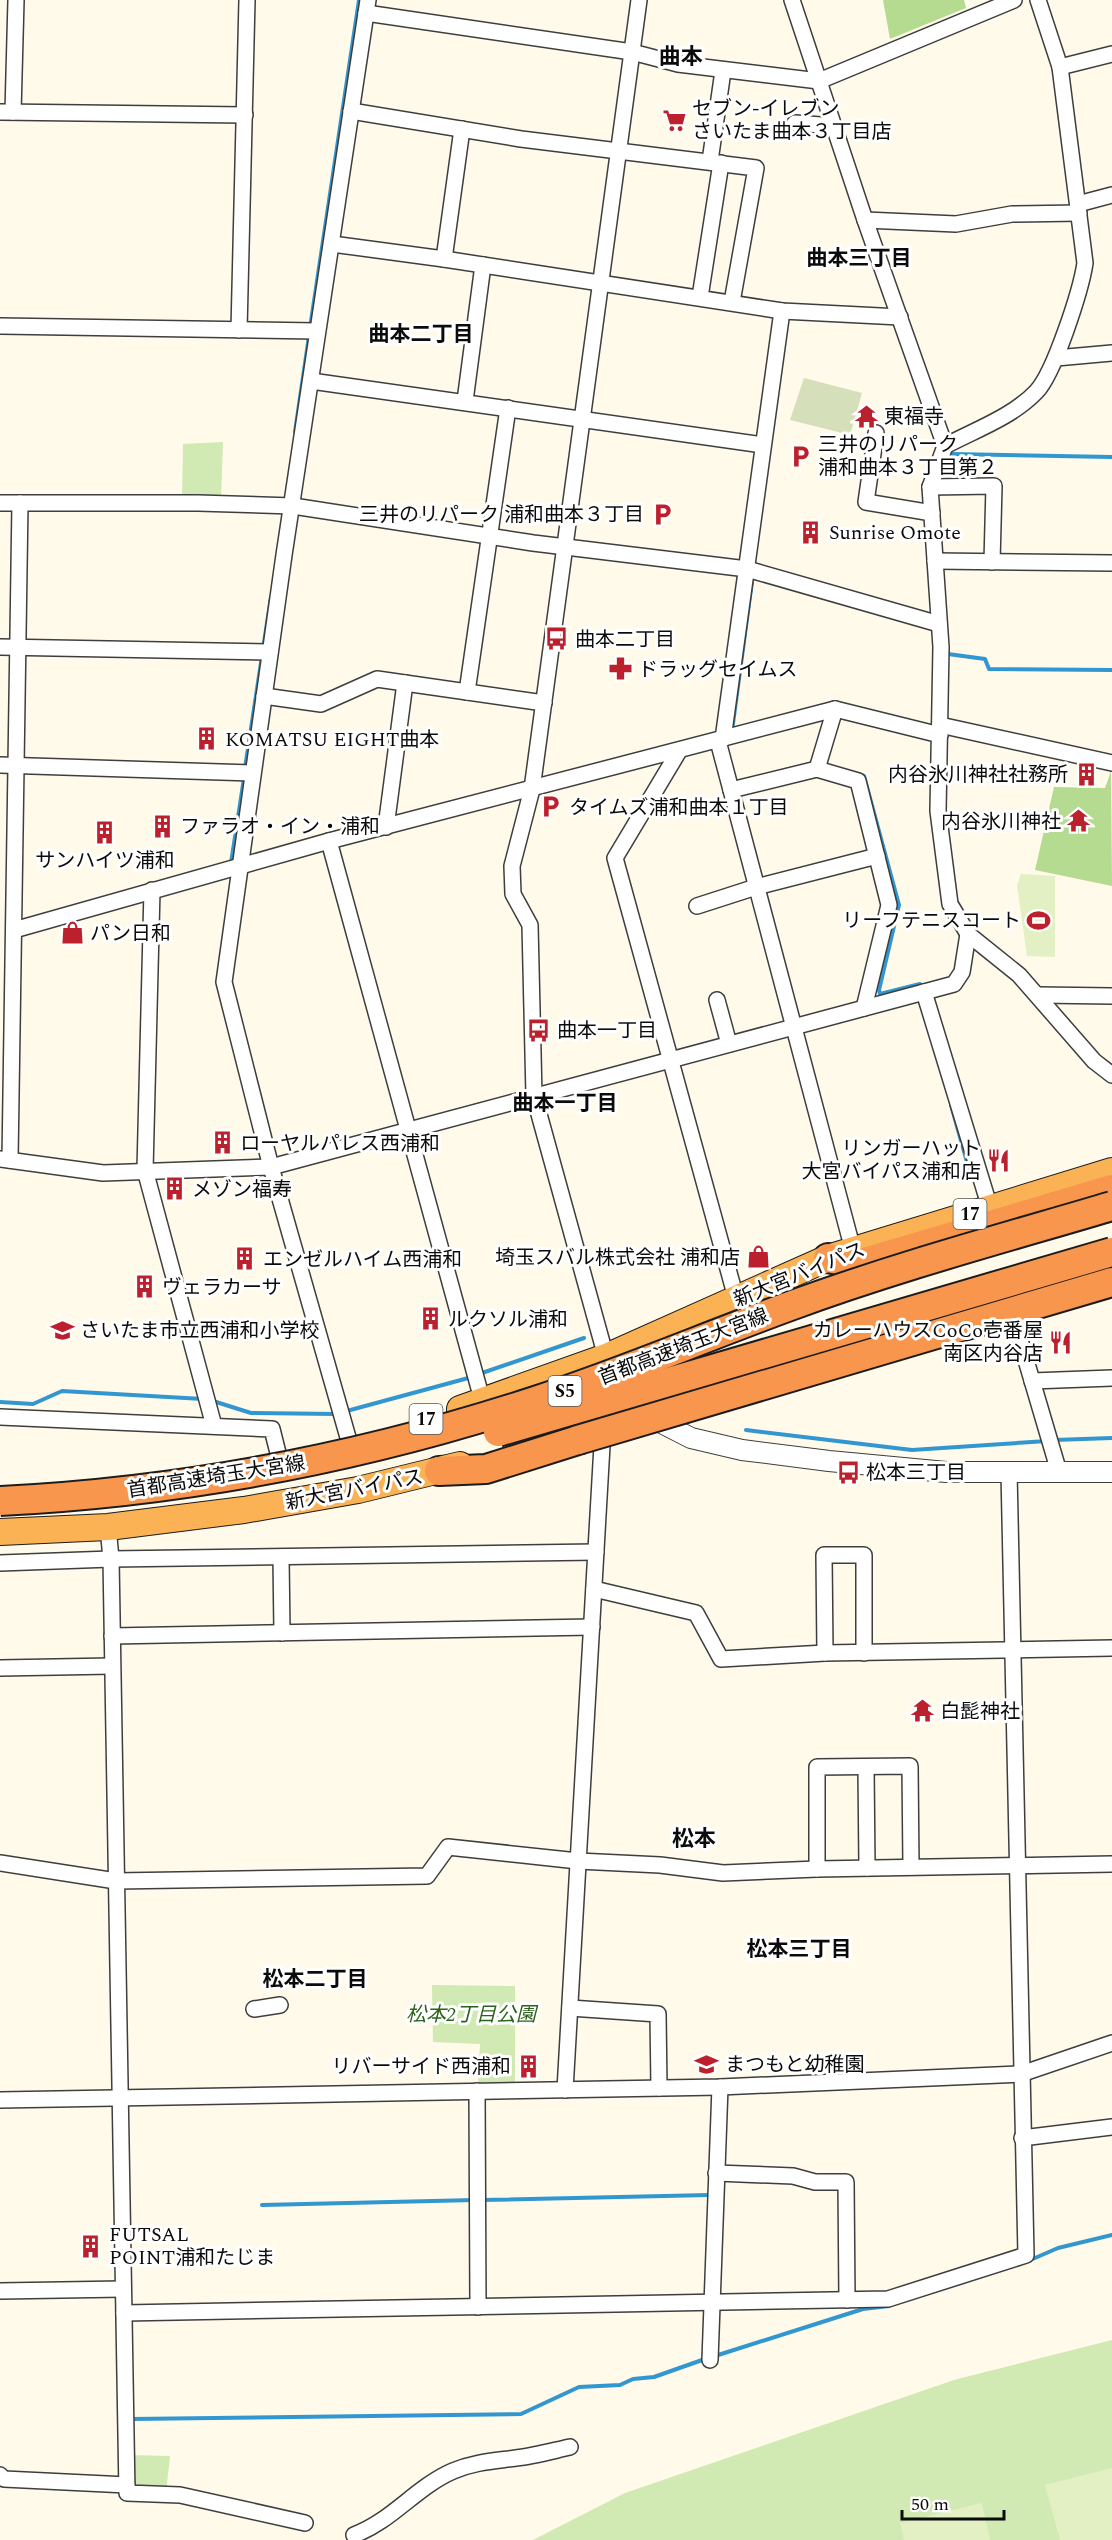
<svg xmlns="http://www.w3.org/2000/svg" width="1112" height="2540" viewBox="0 0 1112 2540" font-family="Spectral,'Noto Sans JP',serif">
	<rect width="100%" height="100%" fill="#fffae9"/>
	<!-- green -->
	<g fill="#d1e9b2">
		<polygon points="223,442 221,499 182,499 183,444"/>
		<polygon points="432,1985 515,1986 515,2086 478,2087 480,2044 433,2042"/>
		<polygon points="1112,2340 1112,2540 533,2540 625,2493 954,2380"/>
		<polygon points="129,2455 170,2456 166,2493 129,2491"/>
	</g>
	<!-- forest -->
	<g fill="#b5db91">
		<polygon points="883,0 964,0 966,8 890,39"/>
		<polygon points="1111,771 1112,886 1035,870 1054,787 1105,788"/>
	</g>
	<!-- cemetery -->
	<polygon fill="#d5e0bb" points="804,378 862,393 850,435 790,420"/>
	<!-- pitch -->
	<g fill="#e3f0c4">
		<polygon points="1021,874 1055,876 1055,957 1027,956 1017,885"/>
		<polygon points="1112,2468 1112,2540 1060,2540 1045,2485"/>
		<polygon points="982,2503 990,2540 904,2540 900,2523"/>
	</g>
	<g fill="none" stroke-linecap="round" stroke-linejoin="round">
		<!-- stream -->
		<g stroke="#3297d0" stroke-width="4">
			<polyline points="310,328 359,0"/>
			<polyline points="295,432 309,336"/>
			<polyline points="952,454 1112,457"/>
			<polyline points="263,649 271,597"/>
			<polyline points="948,654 985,659 989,669 1112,670"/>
			<polyline points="732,731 753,574"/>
			<polyline points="245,768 262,656"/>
			<polyline points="859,774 864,776 899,905 879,990 880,994 920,984 920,988"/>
			<polyline points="231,863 244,778"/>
			<polyline points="951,1105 972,1180"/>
			<polyline points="479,1374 584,1338"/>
			<polyline points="213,1401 251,1413 336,1414"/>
			<polyline points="0,1402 33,1404 62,1391 203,1399"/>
			<polyline points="343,1412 472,1377"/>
			<polyline points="746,1430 912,1450 1047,1441"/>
			<polyline points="1054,1440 1112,1438"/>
			<polyline points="482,2200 709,2195"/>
			<polyline points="262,2205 475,2200"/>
			<polyline points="1028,2261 1058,2248 1112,2235"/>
			<polyline points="715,2356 863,2309 889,2306"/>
			<polyline points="131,2419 521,2414 579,2387 620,2385 633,2379 654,2377 705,2359"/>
		</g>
		<defs>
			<g id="minor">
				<polyline points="792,0 865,220 945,446"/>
				<path d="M1038 0 1060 67 1085 263C1081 290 1054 374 1036 392 1012 417 975 430 945 446L930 487 941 647 938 811 950 904 968 934 1019 975 1094 1061 1112 1075"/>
				<polyline points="366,13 632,52 678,64 819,81 1014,0"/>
				<polyline points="1060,67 1112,54"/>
				<polyline points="351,111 521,139 756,168 732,302"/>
				<polyline points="0,112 245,115"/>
				<polyline points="13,112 16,0"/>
				<polyline points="795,123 834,126"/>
				<polyline points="710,161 723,71"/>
				<polyline points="1078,204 1112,195"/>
				<polyline points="865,220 956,224 1012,214 1079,213"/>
				<polyline points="332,244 444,259 782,311 900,317"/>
				<polyline points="444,259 462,129"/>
				<polyline points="700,297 721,163"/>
				<polyline points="0,326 317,331"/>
				<polyline points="239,330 247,0"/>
				<polyline points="1056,358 1112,353"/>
				<polyline points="311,381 763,445"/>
				<polyline points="465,401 483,265"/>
				<polyline points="876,433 866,502 932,513"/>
				<polyline points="930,487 994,486 992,562"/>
				<polyline points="0,503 198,503 293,506 533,543 747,569 939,624"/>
				<polyline points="935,561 1112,563"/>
				<polyline points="0,647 270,652"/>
				<polyline points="467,692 508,408"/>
				<polyline points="264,696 321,704 377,679 544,703"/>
				<polyline points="940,725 1112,763"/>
				<polyline points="723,739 782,311"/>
				<polyline points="718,741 853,1250"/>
				<polyline points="679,751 615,858 736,1298"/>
				<polyline points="0,765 252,773"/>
				<polyline points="817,769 835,709"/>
				<polyline points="731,790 817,769 858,781 889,905 864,1008"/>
				<polyline points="386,827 405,683"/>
				<polyline points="329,841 483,1403"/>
				<polyline points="152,890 145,1170 214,1426"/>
				<polyline points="697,906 756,887 877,856"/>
				<polyline points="14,930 329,841 835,709 940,735"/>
				<polyline points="924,992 990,1208"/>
				<polyline points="1038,995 1112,996"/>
				<polyline points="717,1000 729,1044"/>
				<polyline points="0,1159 103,1173 271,1167 954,984 962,972 968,934"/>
				<polyline points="10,1160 20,503"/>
				<polyline points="1010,1306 1059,1472"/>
				<polyline points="606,1357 534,1096 530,925 513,894 512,866 532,789 639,0"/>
				<polyline points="1032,1381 1112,1378"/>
				<polyline points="0,1417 272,1429 279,1457"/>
				<polyline points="349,1441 271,1167 224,982 284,555 368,0"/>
				<polyline points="108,1527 111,1559 127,2493 180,2495 305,2523"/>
				<polyline points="281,1557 282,1633"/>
				<polyline points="0,1563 111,1559 596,1552"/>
				<polyline points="594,1589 696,1613 721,1659 825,1653 1112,1648"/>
				<polyline points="112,1636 592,1627"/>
				<polyline points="825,1653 824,1555 864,1555 864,1653"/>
				<polyline points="0,1668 112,1666"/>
				<polyline points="866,1767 867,1868"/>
				<polyline points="0,1863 116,1881 427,1876 448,1847 578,1861 660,1865 723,1873 817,1869 1112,1864"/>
				<polyline points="817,1869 817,1767 910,1766 911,1867"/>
				<polyline points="570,2008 658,2014 659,2088"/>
				<polyline points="254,2009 280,2005"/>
				<polyline points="565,2090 603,1428"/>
				<polyline points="477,2091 478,2307"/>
				<polyline points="0,2100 720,2087 1021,2074 1112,2043"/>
				<polyline points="1022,2138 1112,2127"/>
				<polyline points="716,2173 793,2176 815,2182 846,2182 847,2300"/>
				<polyline points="0,2291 123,2289"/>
				<polyline points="124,2313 888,2299 1026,2255 1009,1472"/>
				<polyline points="710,2360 720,2087"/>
				<polyline points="0,2475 4,2479 127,2485"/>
				<path d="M354 2535C392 2521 416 2487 453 2471 474 2462 494 2461 516 2458 534 2456 552 2451 570 2447"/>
			</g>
			<polyline id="tertiary" points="646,1415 691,1438 742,1450 829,1461 946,1472 1112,1472"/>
			<g id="trunk">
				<polyline points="460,1409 606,1357 828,1258 1112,1171"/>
				<polyline points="0,1532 108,1527 244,1510 358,1490 460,1465"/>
			</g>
			<g id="motorway">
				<polyline points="828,1258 858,1264 1112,1189"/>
				<polyline points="439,1471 486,1469 578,1440"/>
			</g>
		</defs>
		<!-- minor casing -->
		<use href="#minor" stroke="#3e3e3e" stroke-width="18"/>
		<!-- tertiary casing -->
		<use href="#tertiary" stroke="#3e3e3e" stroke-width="22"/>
		<!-- trunk casing -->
		<use href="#trunk" stroke="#1c1c1c" stroke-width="28"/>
		<!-- motorway casing -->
		<use href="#motorway" stroke="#1c1c1c" stroke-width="32"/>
		<!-- minor -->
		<use href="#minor" stroke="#fff" stroke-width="15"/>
		<!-- tertiary -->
		<use href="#tertiary" stroke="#fff" stroke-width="20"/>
		<!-- trunk -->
		<use href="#trunk" stroke="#fab255" stroke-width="26"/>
		<!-- motorway -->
		<use href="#motorway" stroke="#f8964e" stroke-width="28"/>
		<defs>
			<g id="motorway-bridge">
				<polyline points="498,1432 1112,1252"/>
				<polyline points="578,1440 1112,1282"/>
				<path d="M0 1501C182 1492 361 1458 535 1401 621 1373 705 1337 790 1306 896 1267 1004 1238 1112 1206"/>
			</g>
		</defs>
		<!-- motorway-bridge casing -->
		<use href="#motorway-bridge" stroke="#1c1c1c" stroke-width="32" stroke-linecap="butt"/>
		<!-- motorway-bridge -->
		<use href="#motorway-bridge" stroke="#f8964e" stroke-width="28"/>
	</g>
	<!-- icons -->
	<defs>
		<symbol id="supermarket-bare" viewBox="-9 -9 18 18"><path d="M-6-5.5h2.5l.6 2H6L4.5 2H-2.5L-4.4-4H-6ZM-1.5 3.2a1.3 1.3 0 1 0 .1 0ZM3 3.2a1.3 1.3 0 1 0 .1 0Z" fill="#bd202d" stroke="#fff" stroke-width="2.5" paint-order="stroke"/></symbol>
		<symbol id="temple-bare" viewBox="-9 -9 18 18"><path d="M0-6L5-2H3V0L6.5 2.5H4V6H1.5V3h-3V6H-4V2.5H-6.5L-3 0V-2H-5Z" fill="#bd202d" stroke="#fff" stroke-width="2.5" paint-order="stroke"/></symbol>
		<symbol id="parking-bare" viewBox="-9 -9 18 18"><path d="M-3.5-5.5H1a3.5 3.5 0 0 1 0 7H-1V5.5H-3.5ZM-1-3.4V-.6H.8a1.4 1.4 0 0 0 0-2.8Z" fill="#bd202d" stroke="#fff" stroke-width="2.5" paint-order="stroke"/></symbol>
		<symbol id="building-bare" viewBox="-9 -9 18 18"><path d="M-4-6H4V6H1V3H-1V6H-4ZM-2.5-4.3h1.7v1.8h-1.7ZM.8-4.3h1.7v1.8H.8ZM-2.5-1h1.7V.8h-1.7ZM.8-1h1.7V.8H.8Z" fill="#bd202d" stroke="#fff" stroke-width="2.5" paint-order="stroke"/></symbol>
		<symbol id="bus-bare" viewBox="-9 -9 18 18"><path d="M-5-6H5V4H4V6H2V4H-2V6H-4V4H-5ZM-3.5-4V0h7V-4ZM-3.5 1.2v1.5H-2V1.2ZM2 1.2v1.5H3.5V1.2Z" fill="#bd202d" stroke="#fff" stroke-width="2.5" paint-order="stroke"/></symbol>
		<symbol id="pharmacy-bare" viewBox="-9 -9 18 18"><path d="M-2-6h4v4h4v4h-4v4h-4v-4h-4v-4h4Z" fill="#bd202d" stroke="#fff" stroke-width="2.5" paint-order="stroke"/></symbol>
		<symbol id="stadium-bare" viewBox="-9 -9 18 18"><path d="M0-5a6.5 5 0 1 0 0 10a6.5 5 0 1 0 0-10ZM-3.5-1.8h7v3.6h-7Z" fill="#bd202d" stroke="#fff" stroke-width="2.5" paint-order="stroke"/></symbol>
		<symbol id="shop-bare" viewBox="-9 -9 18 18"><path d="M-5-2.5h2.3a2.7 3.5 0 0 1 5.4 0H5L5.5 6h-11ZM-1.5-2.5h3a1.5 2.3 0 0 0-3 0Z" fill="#bd202d" stroke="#fff" stroke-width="2.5" paint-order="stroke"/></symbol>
		<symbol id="restaurant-bare" viewBox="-9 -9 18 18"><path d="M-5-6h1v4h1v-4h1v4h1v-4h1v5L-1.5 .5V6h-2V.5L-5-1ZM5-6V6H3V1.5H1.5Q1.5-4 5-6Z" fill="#bd202d" stroke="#fff" stroke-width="2.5" paint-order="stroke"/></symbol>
		<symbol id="school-bare" viewBox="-9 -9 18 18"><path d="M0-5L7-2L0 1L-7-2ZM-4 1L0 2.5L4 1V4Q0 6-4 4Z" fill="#bd202d" stroke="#fff" stroke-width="2.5" paint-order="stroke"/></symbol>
	</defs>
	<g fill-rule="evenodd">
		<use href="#supermarket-bare" x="658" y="104" width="33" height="33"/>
		<use href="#temple-bare" x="850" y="400" width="33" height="33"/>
		<use href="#parking-bare" x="784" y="440" width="33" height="33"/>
		<use href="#parking-bare" x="646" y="498" width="33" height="33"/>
		<use href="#building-bare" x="794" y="516" width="33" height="33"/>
		<use href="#bus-bare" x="540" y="622" width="33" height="33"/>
		<use href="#pharmacy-bare" x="604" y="652" width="33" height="33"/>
		<use href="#building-bare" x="190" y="722" width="33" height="33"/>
		<use href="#building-bare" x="1070" y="758" width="33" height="33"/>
		<use href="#parking-bare" x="534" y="790" width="33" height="33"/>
		<use href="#temple-bare" x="1062" y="804" width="33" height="33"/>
		<use href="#building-bare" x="146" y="810" width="33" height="33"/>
		<use href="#building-bare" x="88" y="816" width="33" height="33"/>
		<use href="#stadium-bare" x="1022" y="904" width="33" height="33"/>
		<use href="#shop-bare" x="56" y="916" width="33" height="33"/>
		<use href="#bus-bare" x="522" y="1014" width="33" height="33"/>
		<use href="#building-bare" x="206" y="1126" width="33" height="33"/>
		<use href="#restaurant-bare" x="982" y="1144" width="33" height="33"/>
		<use href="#building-bare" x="158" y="1172" width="33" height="33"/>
		<use href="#shop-bare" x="742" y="1240" width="33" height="33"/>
		<use href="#building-bare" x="228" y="1242" width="33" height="33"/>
		<use href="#building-bare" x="128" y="1270" width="33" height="33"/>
		<use href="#building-bare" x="414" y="1302" width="33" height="33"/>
		<use href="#school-bare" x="46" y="1314" width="33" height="33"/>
		<use href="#restaurant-bare" x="1044" y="1326" width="33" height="33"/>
		<use href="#bus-bare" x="832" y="1456" width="33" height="33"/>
		<use href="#temple-bare" x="906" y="1694" width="33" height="33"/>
		<use href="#school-bare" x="690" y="2048" width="33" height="33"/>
		<use href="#building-bare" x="512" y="2050" width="33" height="33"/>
		<use href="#building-bare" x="74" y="2230" width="33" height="33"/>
	</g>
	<g text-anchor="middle" stroke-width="6" stroke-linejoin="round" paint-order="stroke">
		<!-- shield labels -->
		<g fill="#fff" stroke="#545454" stroke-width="1.5">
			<rect x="953.5" y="1199" width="33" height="30" rx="4.5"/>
			<rect x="548.5" y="1376" width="33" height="30" rx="4.5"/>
			<rect x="409.5" y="1404" width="33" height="30" rx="4.5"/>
		</g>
		<g font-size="18" font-weight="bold" fill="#0b0b0b">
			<text x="970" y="1220">17</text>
			<text x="565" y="1397">S5</text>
			<text x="426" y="1425">17</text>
		</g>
		<!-- poi labels -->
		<g font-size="20" fill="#0b0b0b" stroke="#fff" text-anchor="start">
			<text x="692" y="115">セブン-イレブン<tspan x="692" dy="23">さいたま曲本３丁目店</tspan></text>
			<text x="884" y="423">東福寺</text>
			<text x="818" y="451">三井のリパーク<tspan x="818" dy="23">浦和曲本３丁目第２</tspan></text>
			<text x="644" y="521" text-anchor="end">三井のリパーク 浦和曲本３丁目</text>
			<text x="829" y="539">Sunrise Omote</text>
			<text x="575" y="646">曲本二丁目</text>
			<text x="638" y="676">ドラッグセイムス</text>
			<text x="225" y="746">KOMATSU EIGHT曲本</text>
			<text x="1068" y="781" text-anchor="end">内谷氷川神社社務所</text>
			<text x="569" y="814">タイムズ浦和曲本１丁目</text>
			<text x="1061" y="828" text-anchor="end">内谷氷川神社</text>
			<text x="180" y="833">ファラオ・イン・浦和</text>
			<text x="105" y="867" text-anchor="middle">サンハイツ浦和</text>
			<text x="1021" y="927" text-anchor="end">リーフテニスコート</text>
			<text x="90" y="940">パン日和</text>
			<text x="557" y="1037">曲本一丁目</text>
			<text x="240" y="1150">ローヤルパレス西浦和</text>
			<text x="981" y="1155" text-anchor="end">リンガーハット<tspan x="981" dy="23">大宮バイパス浦和店</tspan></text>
			<text x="192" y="1196">メゾン福寿</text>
			<text x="740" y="1264" text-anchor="end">埼玉スバル株式会社 浦和店</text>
			<text x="263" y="1266">エンゼルハイム西浦和</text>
			<text x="162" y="1294">ヴェラカーサ</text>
			<text x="448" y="1326">ルクソル浦和</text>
			<text x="80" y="1337">さいたま市立西浦和小学校</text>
			<text x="1043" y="1337" text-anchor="end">カレーハウスCoCo壱番屋<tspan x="1043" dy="23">南区内谷店</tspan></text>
			<text x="866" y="1479">松本三丁目</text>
			<text x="940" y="1718">白髭神社</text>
			<text x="725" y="2071">まつもと幼稚園</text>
			<text x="511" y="2073" text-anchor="end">リバーサイド西浦和</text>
			<text x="109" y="2241">FUTSAL<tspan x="109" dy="23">POINT浦和たじま</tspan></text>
		</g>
		<!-- street labels -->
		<g font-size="20" fill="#0b0b0b" stroke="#fff">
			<text transform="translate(799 1274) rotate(-22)" y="7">新大宮バイパス</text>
			<text transform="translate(683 1346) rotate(-21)" y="7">首都高速埼玉大宮線</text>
			<text transform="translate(216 1476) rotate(-9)" y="7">首都高速埼玉大宮線</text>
			<text transform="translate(354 1489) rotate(-11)" y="7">新大宮バイパス</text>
		</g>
		<!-- park labels -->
		<g font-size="20" font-style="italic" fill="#2c631b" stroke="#fff">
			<text x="471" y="2021">松本2丁目公園</text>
		</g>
		<!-- neighbourhood labels -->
		<g font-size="21" font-weight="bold" fill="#0b0b0b" stroke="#fff">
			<text x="859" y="265">曲本三丁目</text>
			<text x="421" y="341">曲本二丁目</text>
			<text x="565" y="1110">曲本一丁目</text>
			<text x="799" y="1956">松本三丁目</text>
			<text x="315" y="1986">松本二丁目</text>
		</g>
		<!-- quarter labels -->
		<g font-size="22" font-weight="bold" fill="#0b0b0b" stroke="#fff">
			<text x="681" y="64">曲本</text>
			<text x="694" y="1846">松本</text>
		</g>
	</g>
	<!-- scale -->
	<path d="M902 2510v9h102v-9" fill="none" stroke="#0b0b0b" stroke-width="3"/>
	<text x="911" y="2510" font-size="18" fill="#0b0b0b" stroke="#ffffff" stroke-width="4.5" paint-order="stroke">50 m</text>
</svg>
